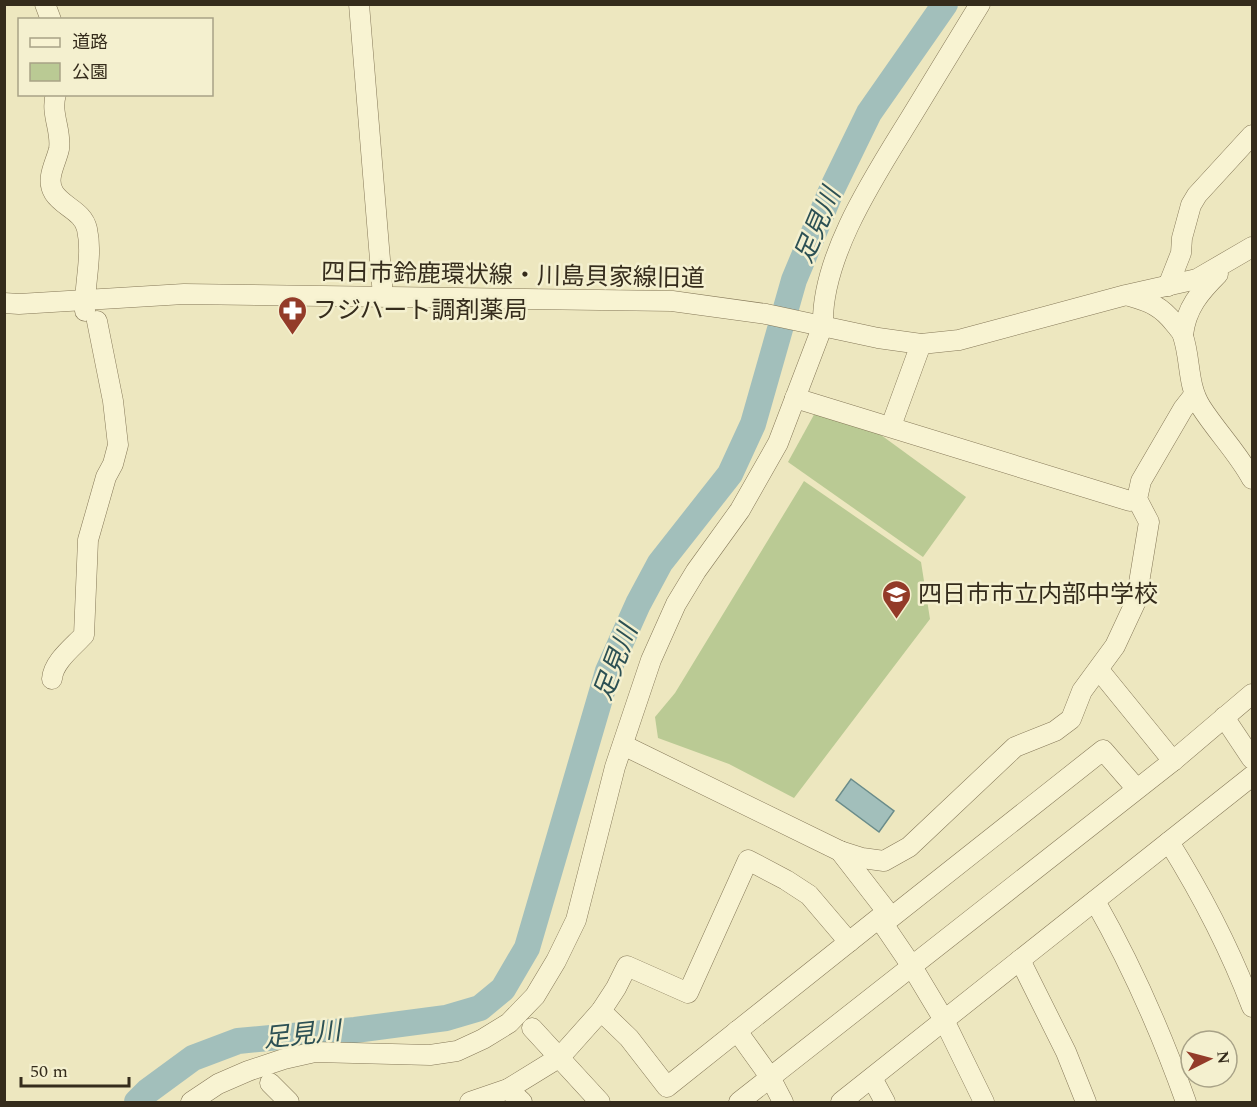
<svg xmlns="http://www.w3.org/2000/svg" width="1257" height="1107" viewBox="0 0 1257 1107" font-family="Spectral,'Noto Sans JP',serif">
	<rect width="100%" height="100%" fill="#ede7bf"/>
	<!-- green -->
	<g fill="#baca94">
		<polygon points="816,411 870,427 966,497 923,557 788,462"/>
		<polygon points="804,481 921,562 930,619 794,798 729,764 658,738 655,717 675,693"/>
	</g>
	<!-- water -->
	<polygon fill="#a2bfbb" stroke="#6a8c8a" stroke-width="1.5" points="851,779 894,811 879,832 836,800"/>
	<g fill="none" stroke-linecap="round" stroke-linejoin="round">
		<!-- river -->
		<polyline stroke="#a2bfbb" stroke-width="26" points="137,1102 148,1091 193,1058 238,1041 355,1030 446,1018 480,1008 503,989 527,948 608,671 638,604 660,563 730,474 753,424 794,280 832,189 869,113 945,4"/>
		<defs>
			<g id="minor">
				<polyline points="45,4 51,20"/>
				<polyline points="359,4 383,296"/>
				<path d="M56 94C50 113 62 131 59 149 56 163 45 179 54 193 63 207 83 211 87 229 93 256 84 284 85 311"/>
				<polyline points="1168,286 1181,253 1182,238 1191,205 1197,195 1252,135"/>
				<path d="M1129 296C1150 302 1161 306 1175 324 1178 328 1182 332 1183 336 1191 360 1187 385 1201 407 1217 432 1238 453 1252 479"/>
				<polyline points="4,303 19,304 184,294 672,301 766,314 878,338 921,344 959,340 1126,295 1197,279 1252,247"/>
				<path d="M1183 335C1186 308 1200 292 1218 274"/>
				<polyline points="795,398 1130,501 1137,499"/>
				<polyline points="891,426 921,344"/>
				<polyline points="1099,670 1173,761"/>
				<path d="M52 679C53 662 73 647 84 635L88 540 106 477 113 464 118 445 113 401 97 321"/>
				<polyline points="1224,717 1252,759"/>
				<polyline points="623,745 840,851 862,858 884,861 909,847 1015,747 1055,731 1071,719 1082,691 1115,646 1136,601 1149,522 1137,499 1141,481 1183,409 1194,395"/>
				<path d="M1169 842C1202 895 1230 949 1252 1007"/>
				<polyline points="840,851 885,909"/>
				<path d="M1095 901C1132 966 1161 1032 1186 1102"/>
				<polyline points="883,924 1103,750 1136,788"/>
				<polyline points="1020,960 1066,1052 1086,1102"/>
				<polyline points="601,1011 629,1038 667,1087 879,918 911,965 944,1020 984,1102"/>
				<polyline points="532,1028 600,1102"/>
				<polyline points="737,1031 770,1077 783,1102"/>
				<polyline points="872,1078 885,1102"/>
				<polyline points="270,1083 289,1102"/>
				<polyline points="508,1089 522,1102"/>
				<path d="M191 1102 218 1084 248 1071 284 1059 315 1052 430 1055 457 1051 483 1039 509 1023 535 996 556 961 576 920 615 767 651 660 676 604 696 571 740 510 778 443 823 325C821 256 876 174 911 117 934 80 957 42 980 4"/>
				<polyline points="470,1102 508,1089 560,1057 601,1011 616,988 627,966 688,993 748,860 786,880 809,895 849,942"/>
				<polyline points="739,1102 1173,761 1252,694"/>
				<polyline points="841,1102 1252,776"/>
			</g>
		</defs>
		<!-- minor casing -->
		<use href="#minor" stroke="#857858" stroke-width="21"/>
		<!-- minor -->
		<use href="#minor" stroke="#f8f3d2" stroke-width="20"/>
	</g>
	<!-- icons -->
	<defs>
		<symbol id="pharmacy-pin" viewBox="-11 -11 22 30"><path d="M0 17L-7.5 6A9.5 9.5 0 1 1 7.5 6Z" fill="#933b29" stroke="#f4f0cf"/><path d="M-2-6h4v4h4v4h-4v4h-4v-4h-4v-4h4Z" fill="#fff"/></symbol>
		<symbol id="school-pin" viewBox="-11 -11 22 30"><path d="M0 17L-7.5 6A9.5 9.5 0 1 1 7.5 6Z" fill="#933b29" stroke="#f4f0cf"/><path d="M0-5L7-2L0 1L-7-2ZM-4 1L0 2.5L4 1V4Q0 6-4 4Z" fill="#fff"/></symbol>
	</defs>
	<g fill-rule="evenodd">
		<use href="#pharmacy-pin" x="276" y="294" width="33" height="45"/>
		<use href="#school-pin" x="880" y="578" width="33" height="45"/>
	</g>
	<g text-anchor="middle" stroke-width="5" stroke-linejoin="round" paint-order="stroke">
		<!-- street labels -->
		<g font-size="24" fill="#352c1c" stroke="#f4f0cf">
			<text transform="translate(513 275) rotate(1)" y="8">四日市鈴鹿環状線・川島貝家線旧道</text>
		</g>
		<!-- poi labels -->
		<g font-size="24" fill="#352c1c" stroke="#f4f0cf" text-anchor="start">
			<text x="313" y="318">フジハート調剤薬局</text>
			<text x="918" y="602">四日市市立内部中学校</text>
		</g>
		<!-- water labels -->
		<g font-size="26" font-style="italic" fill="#2c5054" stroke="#f4f0cf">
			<text transform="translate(817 225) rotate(-67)" y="9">足見川</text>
			<text transform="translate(615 662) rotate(-69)" y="9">足見川</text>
			<text transform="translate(302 1034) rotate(-6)" y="9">足見川</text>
		</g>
	</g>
	<!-- border -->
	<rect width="1257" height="1107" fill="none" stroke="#352c1c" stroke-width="12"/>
	<!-- legend -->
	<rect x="18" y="18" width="195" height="78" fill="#f4f0cf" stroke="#a8a287" stroke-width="1.5"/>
	<rect x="30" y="38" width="30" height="9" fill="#f8f3d2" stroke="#a8a287" stroke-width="1.5"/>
	<text x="72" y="48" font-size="18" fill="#352c1c">道路</text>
	<rect x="30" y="63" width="30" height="18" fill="#baca94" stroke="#a8a287" stroke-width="1.5"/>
	<text x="72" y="78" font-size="18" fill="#352c1c">公園</text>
	<!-- north arrow -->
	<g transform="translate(1209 1059) rotate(84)"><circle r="28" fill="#f4f0cf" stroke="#a8a287" stroke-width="1.5"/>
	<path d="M0-4.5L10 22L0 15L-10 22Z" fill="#933b29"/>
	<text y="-9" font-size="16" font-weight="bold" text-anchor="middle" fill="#352c1c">N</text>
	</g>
	<!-- scale -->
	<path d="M21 1077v9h108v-9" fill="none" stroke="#352c1c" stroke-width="3"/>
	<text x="30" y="1077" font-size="18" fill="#352c1c" stroke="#f4f0cf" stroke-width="4.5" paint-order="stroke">50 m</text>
</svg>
